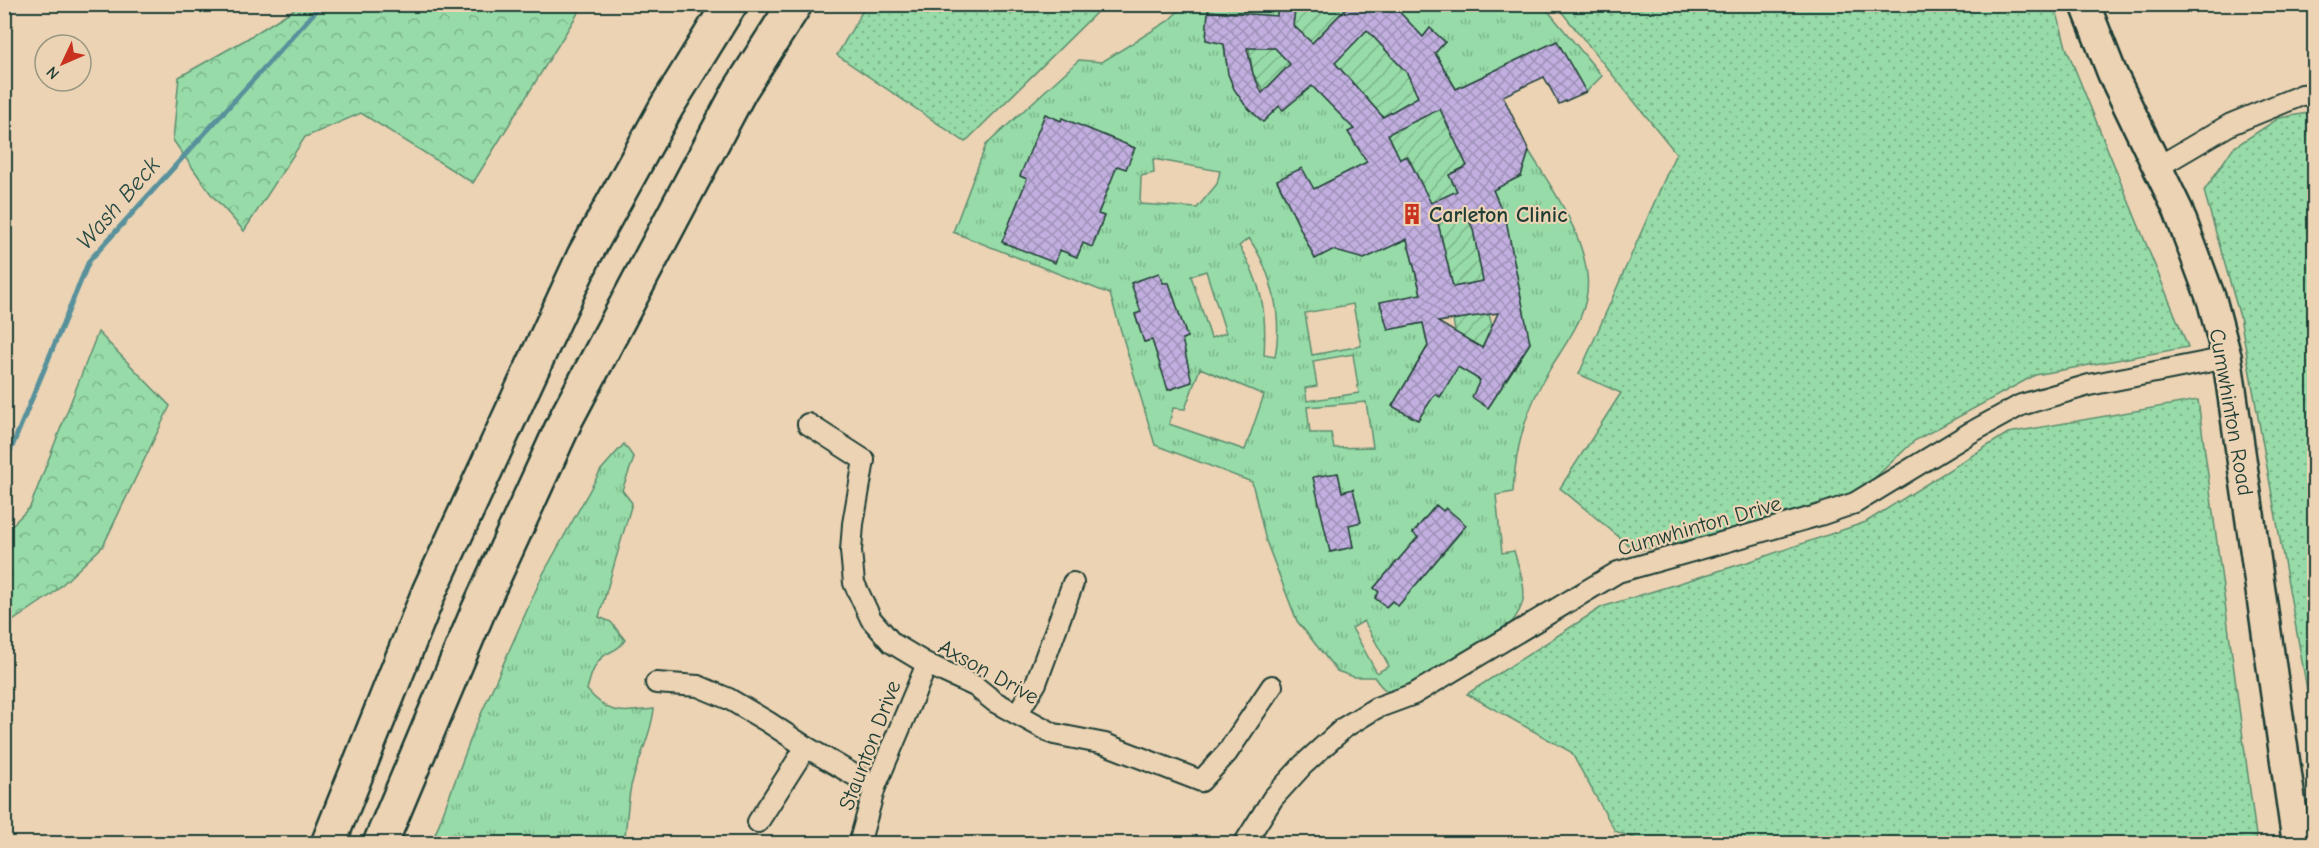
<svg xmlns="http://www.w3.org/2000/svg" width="2319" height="848" viewBox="0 0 2319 848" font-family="'Comic Neue',sans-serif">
	<defs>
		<pattern id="grass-dots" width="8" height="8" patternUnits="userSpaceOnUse" patternTransform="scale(1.5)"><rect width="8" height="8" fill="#97dca8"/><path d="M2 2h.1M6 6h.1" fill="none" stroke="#7bb48a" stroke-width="1.8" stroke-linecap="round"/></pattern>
		<pattern id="forest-crowns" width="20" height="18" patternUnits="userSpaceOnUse" patternTransform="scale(1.5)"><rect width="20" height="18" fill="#97dca8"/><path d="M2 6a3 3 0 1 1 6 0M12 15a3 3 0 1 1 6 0" fill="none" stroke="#7bb48a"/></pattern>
		<pattern id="park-tufts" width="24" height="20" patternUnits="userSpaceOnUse" patternTransform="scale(1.5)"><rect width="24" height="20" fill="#97dca8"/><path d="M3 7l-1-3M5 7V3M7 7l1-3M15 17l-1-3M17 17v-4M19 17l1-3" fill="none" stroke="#7bb48a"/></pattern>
		<pattern id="garden-furrows" width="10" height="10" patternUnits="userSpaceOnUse" patternTransform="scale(1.5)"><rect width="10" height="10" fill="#97dca8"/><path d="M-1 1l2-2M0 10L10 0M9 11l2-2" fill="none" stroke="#7bb48a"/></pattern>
		<pattern id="building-cross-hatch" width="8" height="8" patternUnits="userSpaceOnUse" patternTransform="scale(1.5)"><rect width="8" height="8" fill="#c2afe0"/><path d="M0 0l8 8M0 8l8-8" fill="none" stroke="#9d90b6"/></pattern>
	</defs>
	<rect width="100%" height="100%" fill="#ebd3b4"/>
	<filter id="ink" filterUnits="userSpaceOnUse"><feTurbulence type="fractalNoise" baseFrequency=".0167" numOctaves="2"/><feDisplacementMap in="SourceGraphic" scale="12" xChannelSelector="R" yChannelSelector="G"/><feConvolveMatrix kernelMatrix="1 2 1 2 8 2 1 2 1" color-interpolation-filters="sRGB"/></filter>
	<g filter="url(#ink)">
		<!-- grass -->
		<g fill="url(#grass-dots)" stroke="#5b8c6e" stroke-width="1.5">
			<polygon points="866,5 866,4 1104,5 965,142 837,55"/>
			<polygon points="1556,5 2055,5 2066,47 2188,347 2035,375 1914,441 1864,488 1761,525 1636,551 1560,488 1621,393 1579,374 1676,153"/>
			<polygon points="2314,112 2314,728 2240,317 2204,191 2233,148 2279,118"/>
			<polygon points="2198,400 2257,843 1647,843 1615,831 1571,752 1467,694 1602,607 1751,561 1866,522 2008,433"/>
		</g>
		<!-- forest -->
		<g fill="url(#forest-crowns)" stroke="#5b8c6e" stroke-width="1.5">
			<polygon points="301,5 301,4 583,5 473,183 361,113 305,137 244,231 211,194 173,140 179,77 245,40"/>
			<polygon points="98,332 170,406 103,546 51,595 5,626 5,532 30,507"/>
		</g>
		<!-- park -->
		<g fill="url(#park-tufts)" stroke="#5b8c6e" stroke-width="1.5" fill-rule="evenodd">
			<path d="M1185 5H1278L1277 16 1208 11 1206 40 1224 44C1226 77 1237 101 1263 122L1279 106 1283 110 1312 86 1354 129 1348 132 1369 161 1314 189 1277 181 1315 259 1341 245 1366 258 1407 239 1421 294 1380 303 1388 330 1423 323 1428 346 1392 406 1417 420 1435 394 1441 396 1447 386 1441 382 1453 364 1480 380 1472 397 1489 407 1530 343 1506 220 1493 190 1521 176 1529 151C1552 188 1582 230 1587 275 1592 316 1562 346 1544 379 1524 415 1515 451 1513 492L1496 495 1502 553 1514 551C1523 583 1533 599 1508 627L1399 692C1385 693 1382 688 1374 677H1354L1337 671 1297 621 1266 541 1252 482 1155 445 1110 294 953 232 986 145 1079 60 1102 62 1168 21ZM1045 114 1061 121 1062 118 1108 189 1098 214 1104 216 1093 246 1083 243 1077 257 1060 250 1055 262 1002 242 1027 179 1021 176ZM1153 159 1220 171 1217 184 1197 208 1140 204 1141 176 1154 173ZM1249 238C1272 272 1283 316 1275 357L1264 355C1267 312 1262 283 1239 246ZM1206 271 1226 333 1211 338 1191 276ZM1159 274 1163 283H1169L1187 337 1182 339 1191 382 1169 390 1152 340 1144 342 1135 315 1141 312 1131 283ZM1353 304 1361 346 1312 355 1305 313ZM1353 354 1359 393 1307 401 1305 388 1317 386 1313 361ZM1200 368 1264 395 1245 450 1169 424 1173 408 1185 409ZM1366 402 1373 447 1334 448 1331 433H1310L1307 407ZM1338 473 1342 492 1353 490 1360 522 1349 525 1353 547 1331 552 1313 477ZM1436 505 1443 511 1446 508 1466 526 1398 606 1392 601 1386 607 1376 598 1379 592 1374 588 1418 537 1413 533ZM1364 621 1389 666 1377 673 1352 628Z"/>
			<polygon points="1392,5 1543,5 1602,76 1586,92 1557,41 1456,89 1435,53 1445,42 1430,28 1423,37"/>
			<path d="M624 444 634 458 622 490 632 503 599 617 611 622 625 640C618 650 615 649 605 655 594 662 590 678 587 690 611 717 621 712 654 709 651 736 638 759 631 786 627 805 627 825 624 843H432L474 730 543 574 601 470Z"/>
		</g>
		<!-- garden -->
		<g fill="url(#garden-furrows)" stroke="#5b8c6e" stroke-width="1.5">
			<polygon points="1296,5 1342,5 1346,9 1312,43 1293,25"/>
			<polygon points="1367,30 1407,73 1418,97 1383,117 1335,63"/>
			<polygon points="1249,48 1275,48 1290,64 1264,91 1253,74"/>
			<polygon points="1440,109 1467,166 1449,175 1457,191 1426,206 1420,181 1408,156 1400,159 1388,134"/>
			<polygon points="1463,208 1473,229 1483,281 1453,287 1438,223"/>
			<polygon points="1489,314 1495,337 1482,348 1467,340 1457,344 1453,319"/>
		</g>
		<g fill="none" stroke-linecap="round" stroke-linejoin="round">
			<!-- stream -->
			<polyline stroke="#59919b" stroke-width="5" points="4,466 89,261 322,4"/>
		</g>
		<!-- building -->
		<g fill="url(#building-cross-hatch)" stroke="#1f3d34" stroke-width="1.5" fill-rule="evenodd">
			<path d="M1278 4H1296L1293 25 1312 43 1350 4H1392L1423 37 1430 28 1445 42 1435 53 1456 89 1557 41 1586 92 1559 104 1544 77 1503 96 1529 151 1521 176 1493 190 1506 220 1530 343 1488 408 1472 397 1480 380 1458 367 1440 397 1435 394 1418 420 1392 406 1428 346 1423 323 1388 330 1380 302 1421 294 1407 239 1364 259 1332 250 1315 259 1277 180 1302 168 1314 189 1367 162 1348 132 1354 129 1312 86 1283 110 1279 106 1263 122 1245 105 1234 89 1228 74 1224 44 1206 40 1208 11 1277 16ZM1367 30 1407 73 1418 97 1383 117 1335 63ZM1247 48H1275L1290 64 1262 93 1253 74ZM1440 109 1467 166 1449 175 1457 191 1431 203 1407 156 1400 159 1388 134ZM1463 208 1473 229 1483 281 1453 287 1438 223ZM1498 313 1482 348 1438 322Z"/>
			<polygon points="1045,114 1061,121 1062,118 1135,148 1126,169 1117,166 1098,214 1104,216 1092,247 1083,243 1077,257 1060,250 1055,263 1002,242 1027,179 1020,176"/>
			<polygon points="1159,273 1163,283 1169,283 1187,337 1182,339 1192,382 1168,390 1152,340 1144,342 1135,314 1141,312 1131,283"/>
			<polygon points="1338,473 1342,492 1353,489 1361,522 1349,525 1353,547 1330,552 1313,477"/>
			<polygon points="1436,505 1443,511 1446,508 1466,525 1398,606 1392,601 1386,607 1375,598 1379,592 1374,588 1418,537 1413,533"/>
		</g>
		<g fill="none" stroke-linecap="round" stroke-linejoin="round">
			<defs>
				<g id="street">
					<polyline points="2156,168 2231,124 2302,95 2314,94"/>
					<polyline points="808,424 864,460 853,524 851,551 854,583 871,619 892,643 927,664 975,686 995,702 1054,734 1105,744 1201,781 1227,753 1272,686"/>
					<polyline points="656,683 698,686 729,699 768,722 806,747 875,787"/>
					<polyline points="1017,714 1036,683 1073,583"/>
					<polyline points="758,822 806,747"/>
					<polyline points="859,844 875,787 927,664"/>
					<polyline points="1244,844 1273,798 1303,765 1345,727 1376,708 1414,694 1618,572 1820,515 1855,503 1970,433 2021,405 2089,385 2227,358"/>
				</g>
				<polyline id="secondary" points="2085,4 2112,73 2178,210 2212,301 2227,358 2297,844"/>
				<g id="highway">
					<polyline points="328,844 429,592 584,256 667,106 730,4"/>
					<polyline points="380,844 479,609 567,417 740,90 795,4"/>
				</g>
			</defs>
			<!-- street casing -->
			<use href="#street" stroke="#1f3d34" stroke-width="24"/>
			<!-- secondary casing -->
			<use href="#secondary" stroke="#1f3d34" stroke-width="33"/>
			<!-- highway casing -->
			<use href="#highway" stroke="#1f3d34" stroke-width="38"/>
			<!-- street -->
			<use href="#street" stroke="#ebd3b4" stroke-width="20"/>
			<!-- secondary -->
			<use href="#secondary" stroke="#ebd3b4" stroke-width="28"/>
			<!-- highway -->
			<use href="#highway" stroke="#ebd3b4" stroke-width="33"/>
		</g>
	</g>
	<!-- icons -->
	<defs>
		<symbol id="building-bare" viewBox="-9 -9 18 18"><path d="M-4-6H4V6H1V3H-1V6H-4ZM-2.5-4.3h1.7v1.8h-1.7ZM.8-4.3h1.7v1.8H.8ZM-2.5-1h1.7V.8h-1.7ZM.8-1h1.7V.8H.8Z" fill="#c8321e" stroke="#ebd3b4" stroke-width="2.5" paint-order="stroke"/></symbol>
	</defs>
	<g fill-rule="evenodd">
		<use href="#building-bare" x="1397" y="199" width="30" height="30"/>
	</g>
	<g text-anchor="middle" stroke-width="4.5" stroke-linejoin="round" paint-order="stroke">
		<!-- poi labels -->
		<g font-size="22" font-weight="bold" fill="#1f3d34" stroke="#ebd3b4" text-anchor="start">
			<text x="1429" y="222">Carleton Clinic</text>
		</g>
		<!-- street labels -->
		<g font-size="22" fill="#1f3d34" stroke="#ebd3b4">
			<text transform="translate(2232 412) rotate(80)" y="8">Cumwhinton Road</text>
			<text transform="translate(1699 525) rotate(-16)" y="8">Cumwhinton Drive</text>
			<text transform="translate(989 671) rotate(29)" y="8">Axson Drive</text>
			<text transform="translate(869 745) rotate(-69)" y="8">Staunton Drive</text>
		</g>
		<!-- water labels -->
		<g font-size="24" font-style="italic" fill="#294b45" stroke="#ebd3b4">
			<text transform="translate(118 203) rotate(-49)" y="8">Wash Beck</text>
		</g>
	</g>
	<!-- margin -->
	<rect width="2319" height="848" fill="none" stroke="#ebd3b4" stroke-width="24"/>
	<rect x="12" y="12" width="2295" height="824" fill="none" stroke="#1f3d34" stroke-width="2" filter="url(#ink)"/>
	<!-- north arrow -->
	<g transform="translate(63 63) rotate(226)"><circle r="28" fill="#ebd3b4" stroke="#999781" stroke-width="1.5"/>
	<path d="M0-4.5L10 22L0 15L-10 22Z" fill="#c8321e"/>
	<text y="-9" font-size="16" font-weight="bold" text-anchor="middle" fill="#1f3d34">N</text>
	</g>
</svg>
